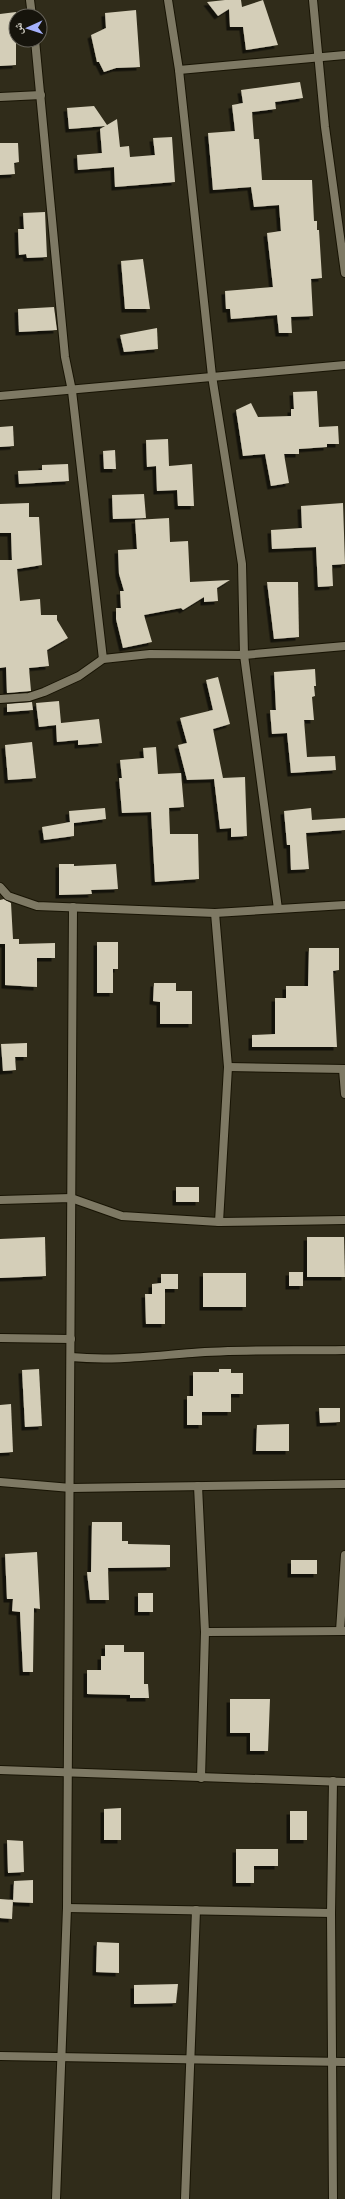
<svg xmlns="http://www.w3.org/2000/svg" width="345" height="2199" viewBox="0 0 345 2199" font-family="'Space Grotesk','Noto Naskh Arabic',sans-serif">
	<defs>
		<filter id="shadow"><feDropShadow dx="-3.5" dy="3.5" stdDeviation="0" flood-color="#0009"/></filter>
	</defs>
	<rect width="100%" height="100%" fill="#302c1a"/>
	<!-- building -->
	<g fill="#d4ceb8" filter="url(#shadow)">
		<polygon points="225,0 241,0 242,7 263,0 278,45 246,50 243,27 230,27 229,9 218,16 207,2"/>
		<polygon points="136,10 140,67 116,68 104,72 99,62 97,62 91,35 106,28 105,13"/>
		<polygon points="16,12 16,65 0,66 0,14"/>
		<polygon points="300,82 303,98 275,102 276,109 252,112 254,139 259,139 262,180 312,180 314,221 317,221 317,230 319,230 322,278 311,279 313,316 291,317 292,333 279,333 277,315 231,319 230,309 226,309 225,291 273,287 267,233 281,231 279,205 254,207 251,187 213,190 208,133 235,131 232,105 243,103 241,90"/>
		<polygon points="94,106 107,125 117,119 120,147 129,146 130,157 155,155 153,138 172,137 175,182 115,187 114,167 78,170 77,155 102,153 100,129 105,126 69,129 67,108"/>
		<polygon points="0,143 18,143 19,162 14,163 15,174 0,175"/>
		<polygon points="45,212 47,257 27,258 26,254 19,255 18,229 24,229 23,213"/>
		<polygon points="143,259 150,309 125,309 121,261"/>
		<polygon points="54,307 57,330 19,332 18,309"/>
		<polygon points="157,328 158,349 124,352 120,335"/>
		<polygon points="317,391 319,427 338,426 339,444 327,444 327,447 299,449 299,454 284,454 289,483 271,486 265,454 243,456 236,410 251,403 258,417 291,416 291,409 294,409 293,392"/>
		<polygon points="13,426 14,446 0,447 0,427"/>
		<polygon points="168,439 169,466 192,464 194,506 178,506 177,490 157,491 156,466 147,467 146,440"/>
		<polygon points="115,450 116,469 104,469 103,451"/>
		<polygon points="68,464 69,481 19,484 18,471 42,470 42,465"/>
		<polygon points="144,494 146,518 113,519 112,495"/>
		<polygon points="29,503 29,517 39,517 42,565 17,569 20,601 40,599 41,615 57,615 57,620 68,638 47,650 49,666 29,668 31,691 7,693 6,667 0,668 0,560 12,560 11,533 0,533 0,504"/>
		<polygon points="343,503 345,564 332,565 333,586 318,587 316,547 272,549 271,530 302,528 301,506"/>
		<polygon points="169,518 170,542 188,541 190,582 230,580 217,588 218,601 204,602 204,597 183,610 181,608 144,615 152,642 123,648 116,619 116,608 121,608 120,591 124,591 119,574 118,550 137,549 135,520"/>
		<polygon points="267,582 298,582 299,637 274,639"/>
		<polygon points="315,669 316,686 314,686 315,696 312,697 314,720 304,720 307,757 335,756 336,770 291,773 287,733 272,734 270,710 276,710 274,672"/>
		<polygon points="218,677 230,724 213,729 223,778 245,777 247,836 231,837 231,828 220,829 214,779 187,780 178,745 187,743 180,718 213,710 206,680"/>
		<polygon points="59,701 61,723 99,719 102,743 78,745 78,740 57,742 56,725 39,727 36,703"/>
		<polygon points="32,702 33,710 7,712 7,704"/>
		<polygon points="32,742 36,778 8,780 5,745"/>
		<polygon points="156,747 158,774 181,773 184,807 169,808 170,834 198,834 199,879 155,882 151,812 122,813 119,778 122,778 120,760 144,758 143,748"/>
		<polygon points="105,808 106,819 74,823 74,836 44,840 42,827 70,822 69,811"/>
		<polygon points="311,808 312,820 345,818 345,830 306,833 309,869 291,870 290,845 287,845 284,811"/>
		<polygon points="59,864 74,864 74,866 116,864 118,889 91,890 92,894 59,895"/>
		<polygon points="4,899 11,903 13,939 19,939 19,944 55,943 55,958 37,958 37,987 5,985 5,944 0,944 0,900"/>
		<polygon points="97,942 118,942 118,969 113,969 113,993 97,993"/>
		<polygon points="309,948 339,948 339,970 333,971 337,1047 252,1047 252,1035 275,1034 275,998 286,998 286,986 308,986"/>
		<polygon points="154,983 176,983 176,991 192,991 192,1024 160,1024 160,1002 153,1001"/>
		<polygon points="27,1043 27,1057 15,1057 16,1070 3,1071 1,1044"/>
		<rect x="176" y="1187" width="23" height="15"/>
		<polygon points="45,1237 46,1276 0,1278 0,1239"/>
		<polygon points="307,1237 344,1237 345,1277 307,1277"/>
		<rect x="289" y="1272" width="14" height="14"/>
		<rect x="203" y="1273" width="43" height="34"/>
		<polygon points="161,1274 178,1274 178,1289 165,1289 165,1324 146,1324 145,1294 152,1294 152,1284 161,1283"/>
		<polygon points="39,1369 42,1426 25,1427 22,1370"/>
		<polygon points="219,1369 231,1369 231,1373 243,1373 243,1394 231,1394 231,1412 202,1412 202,1425 187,1425 187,1396 193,1396 193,1372 219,1372"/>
		<polygon points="11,1404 13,1452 0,1453 0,1405"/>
		<polygon points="319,1408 340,1408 340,1422 320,1423"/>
		<polygon points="289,1424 289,1451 256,1451 257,1425"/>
		<polygon points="92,1522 122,1522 122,1541 128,1541 128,1544 170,1545 170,1567 108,1568 109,1600 90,1600 87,1572 91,1572"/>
		<polygon points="37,1552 40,1609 34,1608 33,1672 23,1672 20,1612 12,1611 13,1599 7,1599 5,1554"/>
		<rect x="291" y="1560" width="26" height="14"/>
		<rect x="138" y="1593" width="15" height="19"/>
		<polygon points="105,1645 124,1645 124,1652 144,1652 144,1684 148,1684 149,1698 130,1698 130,1695 87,1694 87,1670 101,1670 101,1656 105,1656"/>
		<polygon points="230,1699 270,1699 268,1751 250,1751 250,1733 230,1733"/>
		<polygon points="121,1808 121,1840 104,1840 104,1809"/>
		<rect x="290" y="1811" width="17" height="29"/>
		<polygon points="7,1840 23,1841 24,1872 8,1873"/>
		<polygon points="236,1849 278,1849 278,1866 254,1866 254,1883 236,1883"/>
		<polygon points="33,1880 33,1903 13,1902 14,1881"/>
		<polygon points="0,1899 13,1900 12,1919 0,1918"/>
		<polygon points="97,1942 119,1943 119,1973 96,1972"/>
		<polygon points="178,1984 176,2003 134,2004 134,1985"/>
	</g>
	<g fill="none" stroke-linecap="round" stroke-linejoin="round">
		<defs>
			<g id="street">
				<polyline points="30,0 32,16"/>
				<polyline points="168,0 179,70 212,376 242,564 244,655 278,909"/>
				<polyline points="313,0 325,127 345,273"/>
				<polyline points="35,40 65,357 72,391 103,659"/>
				<polyline points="179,70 345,55"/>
				<polyline points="0,97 41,95"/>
				<polyline points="0,396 345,365"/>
				<polyline points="0,699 29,697 44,692 79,676 103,659 150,654 244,655 345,646"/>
				<polyline points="0,887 8,896 37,906 215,913 345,905"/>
				<polyline points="215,913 228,1067 219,1222"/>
				<polyline points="228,1067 345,1069"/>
				<polyline points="343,1069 345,1094"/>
				<polyline points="0,1200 71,1198 122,1216 219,1222 345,1220"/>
				<polyline points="0,1338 71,1339"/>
				<path d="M71 1357C112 1361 151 1356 192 1353 243 1349 294 1351 345 1350"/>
				<polyline points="0,1482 71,1488 345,1484"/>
				<polyline points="198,1486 205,1632 201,1778"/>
				<polyline points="340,1631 345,1555"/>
				<polyline points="205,1632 345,1631"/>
				<polyline points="0,1770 345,1782"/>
				<polyline points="67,1908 331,1913"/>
				<polyline points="0,2056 345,2062"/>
				<polyline points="56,2199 67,1908 73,907"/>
				<polyline points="185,2199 196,1910"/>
				<polyline points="333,2199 331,1913 333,1781"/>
			</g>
		</defs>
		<!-- street casing -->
		<use href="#street" stroke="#181404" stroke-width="10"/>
		<!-- street -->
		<use href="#street" stroke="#7e7964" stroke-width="8"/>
	</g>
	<!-- north arrow -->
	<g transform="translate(28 28) rotate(267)"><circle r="19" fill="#16140c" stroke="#66635a"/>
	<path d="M0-3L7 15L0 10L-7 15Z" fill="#a5b1fc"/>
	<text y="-6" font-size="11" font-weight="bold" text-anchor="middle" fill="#dddacf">ش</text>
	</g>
</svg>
